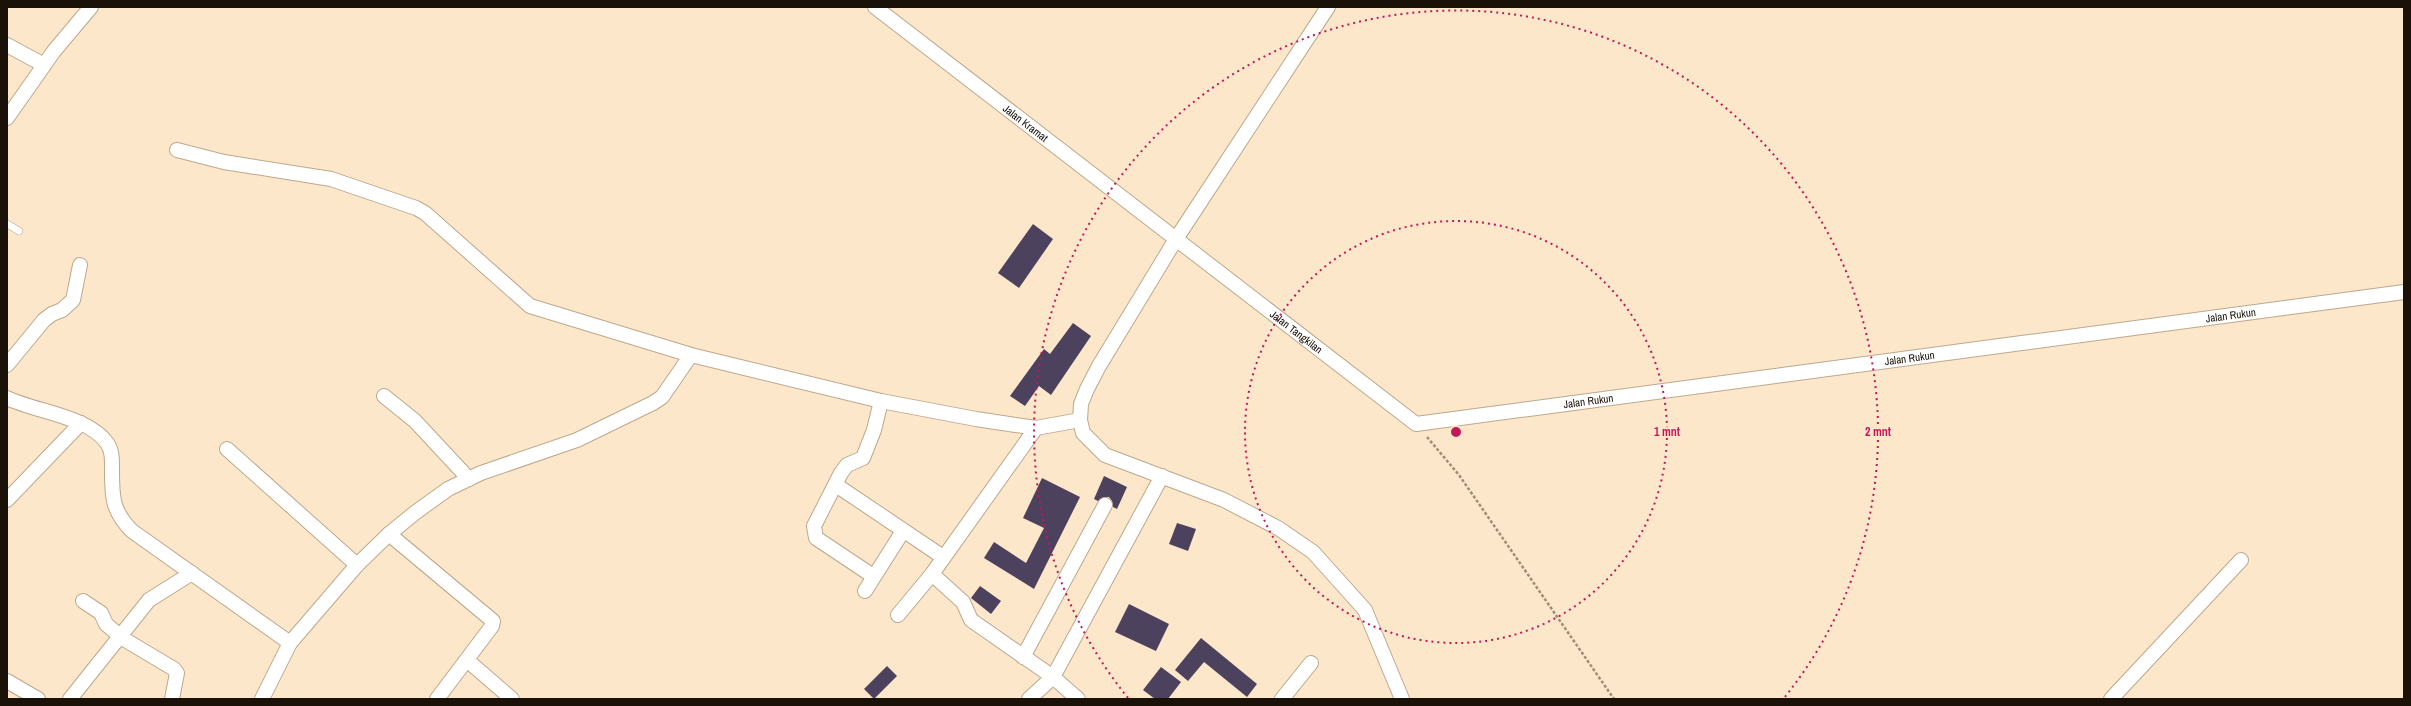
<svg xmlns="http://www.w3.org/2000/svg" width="2411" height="706" viewBox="0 0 2411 706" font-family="'Archivo Narrow',sans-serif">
	<rect width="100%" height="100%" fill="#fde7ca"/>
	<!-- building -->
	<g fill="#4d425d">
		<polygon points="1033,224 1053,239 1019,288 998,273"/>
		<polygon points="1073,323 1091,336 1051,395 1039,386 1025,406 1010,396 1044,349 1050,354"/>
		<polygon points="1104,476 1127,487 1117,509 1113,507 1112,501 1109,497 1104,497 1098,501 1094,499"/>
		<polygon points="1042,478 1080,497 1034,589 984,558 994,542 1026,563 1044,528 1023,518"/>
		<polygon points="1177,523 1196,529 1188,551 1169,544"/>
		<polygon points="980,586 1001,601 991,614 971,598"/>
		<polygon points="1129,604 1169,624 1156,651 1115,632"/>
		<polygon points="1201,638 1257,684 1247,697 1204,662 1188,681 1175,670"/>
		<polygon points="887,666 897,676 874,699 864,689"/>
		<polygon points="1161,667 1181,682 1168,699 1155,699 1143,690"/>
	</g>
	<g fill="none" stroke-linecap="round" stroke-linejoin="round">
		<defs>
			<polyline id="lane" points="7,224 19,231"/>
			<g id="street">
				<path id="s1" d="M875 7 1416 424 2404 292"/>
				<polyline points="1328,7 1176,239 1099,366 1087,389 1081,404 1080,420 1083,433 1105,455 1224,500 1278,528 1313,552 1365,610 1402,699"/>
				<polyline points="7,45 44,65"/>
				<polyline points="7,118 54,51 91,7"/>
				<polyline points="177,150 224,162 331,179 416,208 425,213 530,306 691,355"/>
				<polyline points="7,365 44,320 52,314 62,310 73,300 80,265"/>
				<polyline points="384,396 415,421 469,479"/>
				<path d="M7 398C36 412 88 416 107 443 112 450 112 458 112 467 112 495 111 510 132 531L290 643"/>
				<polyline points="227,449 357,565"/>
				<polyline points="836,485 943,557"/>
				<polyline points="7,500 81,423"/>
				<polyline points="389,534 493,621 492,626 437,699"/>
				<polyline points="932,574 963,602 971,620 1053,677 1078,699"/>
				<polyline points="873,576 816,538 814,526 841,473 847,465 863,458 874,430 881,401"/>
				<polyline points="865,591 903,531"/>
				<polyline points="83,601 101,613 106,624 122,638 174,669 177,673 172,699"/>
				<polyline points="898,615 932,574 1036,428"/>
				<polyline points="1023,657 1105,505"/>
				<polyline points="467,660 512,699"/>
				<polyline points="7,681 38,699"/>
				<polyline points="70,699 149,600 192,573"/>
				<polyline points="262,699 290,643 357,565 389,534 416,512 448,489 481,473 577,440 653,403 662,397 691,355 881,401 976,419 1036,428 1080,420"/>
				<polyline points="1029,699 1053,677 1162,476"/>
				<polyline points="1282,699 1311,663"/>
				<polyline points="2111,699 2241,560"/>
			</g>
		</defs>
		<!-- lane casing -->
		<use href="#lane" stroke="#bda88c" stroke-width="8"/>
		<!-- street casing -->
		<use href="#street" stroke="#bda88c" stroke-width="16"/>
		<!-- path -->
		<polyline stroke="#9e8d78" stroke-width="2.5" stroke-dasharray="3 2" stroke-linecap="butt" points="1427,437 1459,475 1614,699"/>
		<!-- lane -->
		<use href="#lane" stroke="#fff" stroke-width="7"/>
		<!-- street -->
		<use href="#street" stroke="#fff" stroke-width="14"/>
	</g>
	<!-- distance rings -->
	<g fill="none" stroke="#c2185b" stroke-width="2" stroke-dasharray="2 4">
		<circle cx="1456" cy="432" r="211"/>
		<path d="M1128 698A422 422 0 1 1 1784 698"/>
	</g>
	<g text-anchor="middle" stroke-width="4" stroke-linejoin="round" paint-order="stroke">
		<!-- street labels -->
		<g font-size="11" fill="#1a1208" stroke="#fde7ca">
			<text dy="4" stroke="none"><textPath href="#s1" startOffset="190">Jalan Kramat</textPath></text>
			<text dy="4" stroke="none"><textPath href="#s1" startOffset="1505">Jalan Rukun</textPath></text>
			<text dy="4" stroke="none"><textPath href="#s1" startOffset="532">Jalan Tangkilan</textPath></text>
			<text dy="4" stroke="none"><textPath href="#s1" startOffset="1181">Jalan Rukun</textPath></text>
			<text dy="4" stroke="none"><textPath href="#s1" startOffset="857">Jalan Rukun</textPath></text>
		</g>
	</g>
	<circle cx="1456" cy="432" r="6" fill="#c2185b" stroke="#fde7ca" stroke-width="2"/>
	<g font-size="12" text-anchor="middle" font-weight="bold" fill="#c2185b" stroke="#fde7ca" stroke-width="4" stroke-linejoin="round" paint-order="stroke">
		<text x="1667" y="436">1 mnt</text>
		<text x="1878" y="436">2 mnt</text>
	</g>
	<!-- border -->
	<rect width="2411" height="706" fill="none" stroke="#1a1208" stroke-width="16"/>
</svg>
